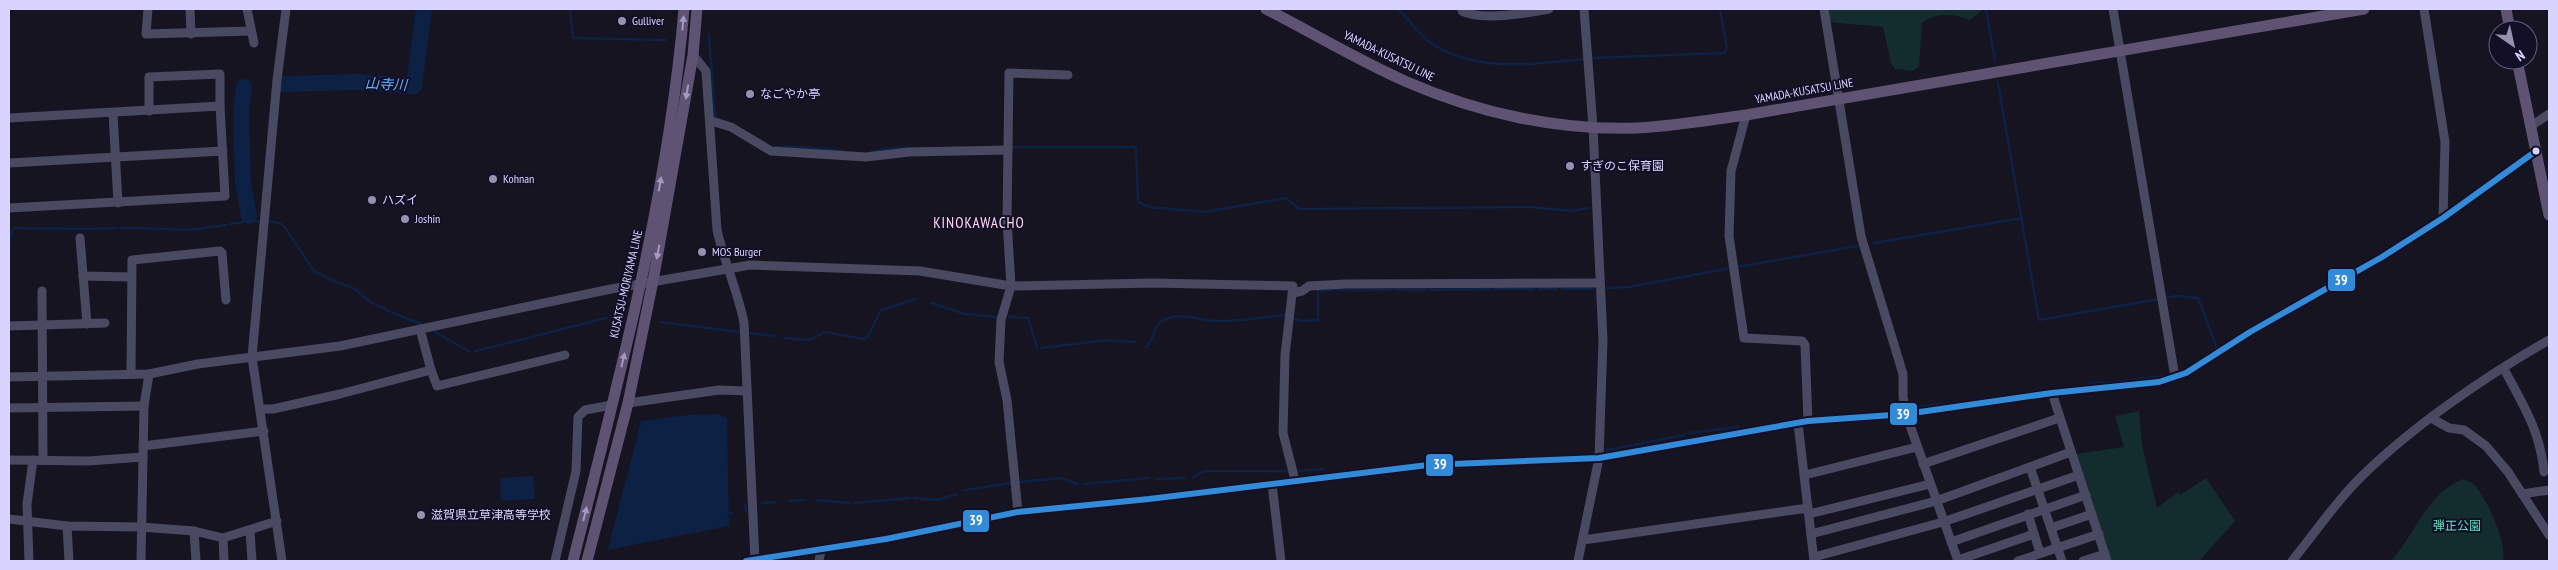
<svg xmlns="http://www.w3.org/2000/svg" width="2558" height="570" viewBox="0 0 2558 570" font-family="'PT Sans Narrow','Noto Sans JP',sans-serif">
	<rect width="100%" height="100%" fill="#161421"/>
	<!-- green -->
	<g fill="#132c2d">
		<path d="M1827 9H1983L1970 20C1955 14 1935 12 1922 23L1919 66 1913 71 1895 69 1891 63 1883 27C1872 25 1835 24 1828 21Z"/>
		<polygon points="2139,411 2142,445 2157,508 2178,492 2180,495 2206,478 2235,521 2199,561 2110,561 2075,454 2124,447 2115,416"/>
		<path d="M2463 479C2466 480 2471 482 2473 484 2487 497 2507 543 2503 561H2391C2416 533 2426 494 2463 479Z"/>
	</g>
	<!-- water -->
	<g fill="#0d2144">
		<polygon points="718,414 727,418 729,526 608,550 641,421 688,415"/>
		<polygon points="533,476 535,499 501,501 500,478"/>
	</g>
	<g fill="none" stroke-linecap="round" stroke-linejoin="round">
		<!-- stream -->
		<g stroke="#0d2144" stroke-width="2.5">
			<polyline points="570,9 573,38 666,40"/>
			<path d="M1398 9C1408 18 1417 32 1427 40 1472 74 1534 64 1585 59"/>
			<polyline points="1986,9 1995,61"/>
			<polyline points="709,35 715,116 721,120"/>
			<polyline points="1591,58 1724,53 1727,48 1720,9"/>
			<polyline points="1998,83 2039,320 2159,299"/>
			<polyline points="774,147 805,147 843,151"/>
			<polyline points="1010,147 1136,147 1138,202 1149,207 1204,212 1286,198 1299,209 1530,207 1572,211 1588,208"/>
			<polyline points="871,152 892,148 910,148"/>
			<polyline points="247,221 258,221"/>
			<polyline points="269,221 282,224"/>
			<polyline points="230,224 244,222"/>
			<polyline points="284,226 314,271 336,282 355,289 369,301 391,312"/>
			<path d="M120 228C147 227 173 231 201 229"/>
			<polyline points="203,228 226,225"/>
			<polyline points="86,229 116,228"/>
			<polyline points="1874,243 2022,218"/>
			<polyline points="9,253 10,235 14,228 84,229"/>
			<polyline points="1737,267 1858,246"/>
			<polyline points="1605,288 1629,287 1731,268"/>
			<polyline points="1495,289 1534,289"/>
			<polyline points="1539,289 1557,289"/>
			<polyline points="1562,289 1593,289"/>
			<polyline points="1336,290 1392,290"/>
			<polyline points="1396,290 1426,290"/>
			<polyline points="1430,290 1491,289"/>
			<polyline points="2166,298 2176,296 2198,298 2217,348"/>
			<polyline points="932,303 965,314 998,317"/>
			<polyline points="393,313 423,325"/>
			<polyline points="610,316 618,316"/>
			<polyline points="1009,317 1028,318 1037,347"/>
			<polyline points="1295,319 1301,321 1318,320 1318,291 1331,290"/>
			<polyline points="660,322 740,332"/>
			<polyline points="435,332 470,352"/>
			<polyline points="748,333 776,336"/>
			<polyline points="531,337 606,318"/>
			<polyline points="786,338 809,340 825,332 864,339 868,336 881,310 916,299"/>
			<path d="M1146 347C1154 342 1153 326 1162 321 1179 311 1197 320 1215 321 1234 322 1265 317 1285 315"/>
			<polyline points="1041,348 1107,340 1135,342"/>
			<polyline points="475,351 528,338"/>
			<polyline points="2115,382 2165,376"/>
			<polyline points="2090,384 2110,382"/>
			<polyline points="1916,407 1942,404"/>
			<polyline points="1910,408 1914,408"/>
			<polyline points="1689,433 1738,427"/>
			<polyline points="1607,450 1684,435"/>
			<polyline points="1298,471 1324,469"/>
			<polyline points="1193,477 1204,471 1287,471"/>
			<polyline points="1157,479 1185,478"/>
			<polyline points="1019,482 1061,478 1078,484"/>
			<polyline points="1084,484 1149,478"/>
			<polyline points="965,490 1011,483"/>
			<polyline points="914,498 937,500 957,494"/>
			<polyline points="816,500 850,503"/>
			<polyline points="790,501 804,500"/>
			<polyline points="762,503 776,502"/>
			<polyline points="854,503 910,498"/>
			<polyline points="745,505 746,511"/>
			<polyline points="729,513 732,513"/>
		</g>
		<!-- river -->
		<g stroke="#0d2144" stroke-width="16">
			<polyline points="281,84 355,82 414,86 424,9"/>
			<polyline points="244,87 241,111 243,182 249,216"/>
		</g>
		<!-- minor -->
		<g stroke="#4a4962" stroke-width="9">
			<polyline points="148,9 146,34 251,31"/>
			<polyline points="190,9 191,34"/>
			<polyline points="247,9 254,43"/>
			<path d="M1462 9V11C1480 21 1528 13 1549 9"/>
			<polyline points="1824,9 1861,236 1903,374 1903,396 1906,414 1958,561"/>
			<polyline points="2113,9 2175,377"/>
			<polyline points="2424,9 2445,142 2443,218"/>
			<path d="M693 55 706 71 717 230C724 262 738 291 744 323L755 560"/>
			<polyline points="149,111 149,77 220,74 220,106"/>
			<polyline points="113,113 118,203"/>
			<polyline points="1746,115 1731,171 1729,236 1744,338 1802,341 1805,345 1808,421"/>
			<polyline points="9,118 220,106 225,196 9,208"/>
			<polyline points="711,121 731,127 771,151 866,157 909,152 1008,150"/>
			<polyline points="2531,126 2549,114"/>
			<polyline points="9,163 223,151"/>
			<polyline points="80,238 87,324"/>
			<polyline points="83,276 131,277"/>
			<polyline points="42,291 43,460"/>
			<polyline points="1293,293 1302,291 1309,286 1346,284 1599,283"/>
			<polyline points="9,326 105,323"/>
			<polyline points="420,329 431,370 437,386 565,355"/>
			<path d="M2504 369C2523 405 2540 430 2544 472"/>
			<polyline points="131,374 132,260 220,251 222,253 226,300"/>
			<polyline points="9,377 149,374 198,364 340,346 611,289 750,265 920,271 1011,286 1152,283 1293,286 1285,355 1283,433 1295,480"/>
			<polyline points="2052,393 2107,561"/>
			<polyline points="628,403 719,390 747,391"/>
			<polyline points="9,408 144,406"/>
			<polyline points="261,409 273,409 340,394 431,370"/>
			<polyline points="2431,418 2449,428 2464,430 2486,446 2508,472 2549,535"/>
			<polyline points="1798,423 1814,561"/>
			<polyline points="143,446 264,431"/>
			<polyline points="9,460 88,461 143,457"/>
			<polyline points="1923,464 2059,418"/>
			<polyline points="2030,467 2062,561"/>
			<polyline points="1805,475 1917,447"/>
			<polyline points="1272,484 1281,561"/>
			<polyline points="2522,494 2549,490"/>
			<polyline points="1018,512 1007,400 999,362 1001,320 1011,286 1007,220 1009,73 1068,75"/>
			<polyline points="1809,514 1930,484"/>
			<polyline points="2028,514 2040,553"/>
			<polyline points="9,519 67,526 141,527 194,531 223,538 277,521"/>
			<polyline points="67,526 69,561"/>
			<polyline points="2051,528 2092,514"/>
			<polyline points="194,531 196,561"/>
			<polyline points="250,531 252,561"/>
			<polyline points="1811,534 1936,501 2071,452"/>
			<polyline points="223,538 224,561"/>
			<polyline points="1583,540 1808,508"/>
			<polyline points="1951,542 2086,495"/>
			<polyline points="1814,557 1943,522 2079,475"/>
			<polyline points="1958,560 2034,534"/>
			<polyline points="29,561 27,504 33,460"/>
			<polyline points="141,561 144,406 149,374"/>
			<polyline points="282,561 252,357 277,80 286,9"/>
			<polyline points="555,561 576,471 578,417 585,410 612,405"/>
			<polyline points="746,561 886,539 1018,512 1149,499 1428,465 1599,458 1808,421 1906,414 2052,393 2159,382 2186,373 2250,332 2382,257 2443,218 2536,151"/>
			<polyline points="819,561 821,550"/>
			<polyline points="1578,561 1599,458 1603,340 1593,127 1584,9"/>
			<polyline points="2018,561 2099,534"/>
			<polyline points="2083,561 2105,554"/>
			<path d="M2292 561C2315 533 2336 501 2362 476 2414 425 2486 376 2549 340"/>
		</g>
		<!-- major -->
		<g stroke="#5e5373" stroke-width="11">
			<path d="M1266 9C1313 33 1359 61 1407 82 1478 113 1559 131 1637 128 1674 126 1710 120 1746 115L2364 9"/>
			<polyline points="2506,9 2510,30"/>
			<polyline points="2517,60 2549,215"/>
			<path d="M573 561C619 379 668 196 684 9"/>
			<polyline points="587,561 628,403 653,281 693,55 697,9"/>
		</g>
		<defs>
			<polyline id="bus-1" points="746,561 886,539 1018,512 1149,499 1428,465 1599,458 1808,421 1906,414 2052,393 2159,382 2186,373 2250,332 2382,257 2443,218 2536,151"/>
		</defs>
		<!-- bus-1 casing -->
		<use href="#bus-1" stroke="#130f26" stroke-width="10"/>
		<!-- bus-1 -->
		<use href="#bus-1" stroke="#338bd7" stroke-width="6"/>
	</g>
	<!-- one-way arrows -->
	<defs><path id="oneway-solid" d="M-6-.8H1V-3.2L6.5 0L1 3.2V.8H-6Z" transform="scale(1.25)"/></defs>
	<g fill="#a29ac0">
		<use href="#oneway-solid" transform="translate(683 23) rotate(-85)"/>
		<use href="#oneway-solid" transform="translate(687 92) rotate(100)"/>
		<use href="#oneway-solid" transform="translate(660 184) rotate(-80)"/>
		<use href="#oneway-solid" transform="translate(658 252) rotate(100)"/>
		<use href="#oneway-solid" transform="translate(623 360) rotate(-77)"/>
		<use href="#oneway-solid" transform="translate(585 514) rotate(-76)"/>
	</g>
	<!-- markers -->
	<g fill="#9591b1" stroke="#130f26" stroke-width="2">
		<circle cx="622" cy="21" r="5"/>
		<circle cx="750" cy="94" r="5"/>
		<circle cx="1570" cy="166" r="5"/>
		<circle cx="493" cy="179" r="5"/>
		<circle cx="372" cy="200" r="5"/>
		<circle cx="405" cy="219" r="5"/>
		<circle cx="702" cy="252" r="5"/>
		<circle cx="421" cy="515" r="5"/>
	</g>
	<circle fill="#d9d4ff" stroke="#130f26" stroke-width="2" cx="2536" cy="151" r="4.5"/>
	<g text-anchor="middle" stroke-width="4" stroke-linejoin="round" paint-order="stroke">
		<!-- poi labels -->
		<g font-size="12" fill="#d9d4ff" stroke="#130f26" text-anchor="start">
			<text x="632" y="25">Gulliver</text>
			<text x="760" y="98">なごやか亭</text>
			<text x="1580" y="170">すぎのこ保育園</text>
			<text x="503" y="183">Kohnan</text>
			<text x="382" y="204">ハズイ</text>
			<text x="415" y="223">Joshin</text>
			<text x="712" y="256">MOS Burger</text>
			<text x="431" y="519">滋賀県立草津高等学校</text>
		</g>
		<!-- street labels -->
		<g font-size="12" fill="#d9d4ff" stroke="#130f26">
			<text transform="translate(1389 56) rotate(26)" y="4">YAMADA-KUSATSU LINE</text>
			<text transform="translate(1804 91) rotate(-10)" y="4">YAMADA-KUSATSU LINE</text>
			<text transform="translate(626 284) rotate(-77)" y="4">KUSATSU-MORIYAMA LINE</text>
		</g>
		<!-- park labels -->
		<g font-size="12" fill="#5fe0c0" stroke="#130f26">
			<text x="2457" y="530">弾正公園</text>
		</g>
		<!-- water labels -->
		<g font-size="14" font-style="italic" fill="#62b6ff" stroke="#130f26">
			<text transform="translate(386 84) rotate(3)" y="5">山寺川</text>
		</g>
		<!-- quarter labels -->
		<g font-size="15" letter-spacing="1" fill="#ffd6f0" stroke="#130f26">
			<text x="979" y="228">KINOKAWACHO</text>
		</g>
	</g>
	<g stroke="#130f26" stroke-width="2">
		<rect x="2327" y="268" width="29" height="24" rx="5" fill="#338bd7"/>
		<rect x="1889" y="402" width="29" height="24" rx="5" fill="#338bd7"/>
		<rect x="1425" y="453" width="29" height="24" rx="5" fill="#338bd7"/>
		<rect x="962" y="509" width="28" height="24" rx="5" fill="#338bd7"/>
	</g>
	<g font-size="14" text-anchor="middle" font-weight="bold" fill="#fff">
		<text x="2341" y="285">39</text>
		<text x="1903" y="419">39</text>
		<text x="1440" y="469">39</text>
		<text x="976" y="525">39</text>
	</g>
	<!-- border -->
	<rect width="2558" height="570" fill="none" stroke="#d9d4ff" stroke-width="20"/>
	<!-- north arrow -->
	<g transform="translate(2513 45) rotate(146)"><circle r="24" fill="#130f26" stroke="#625e7d"/>
	<path d="M0-4L9 19L0 12L-9 19Z" fill="#9591b1"/>
	<text y="-8" font-size="14" font-weight="bold" text-anchor="middle" fill="#d9d4ff">N</text>
	</g>
</svg>
